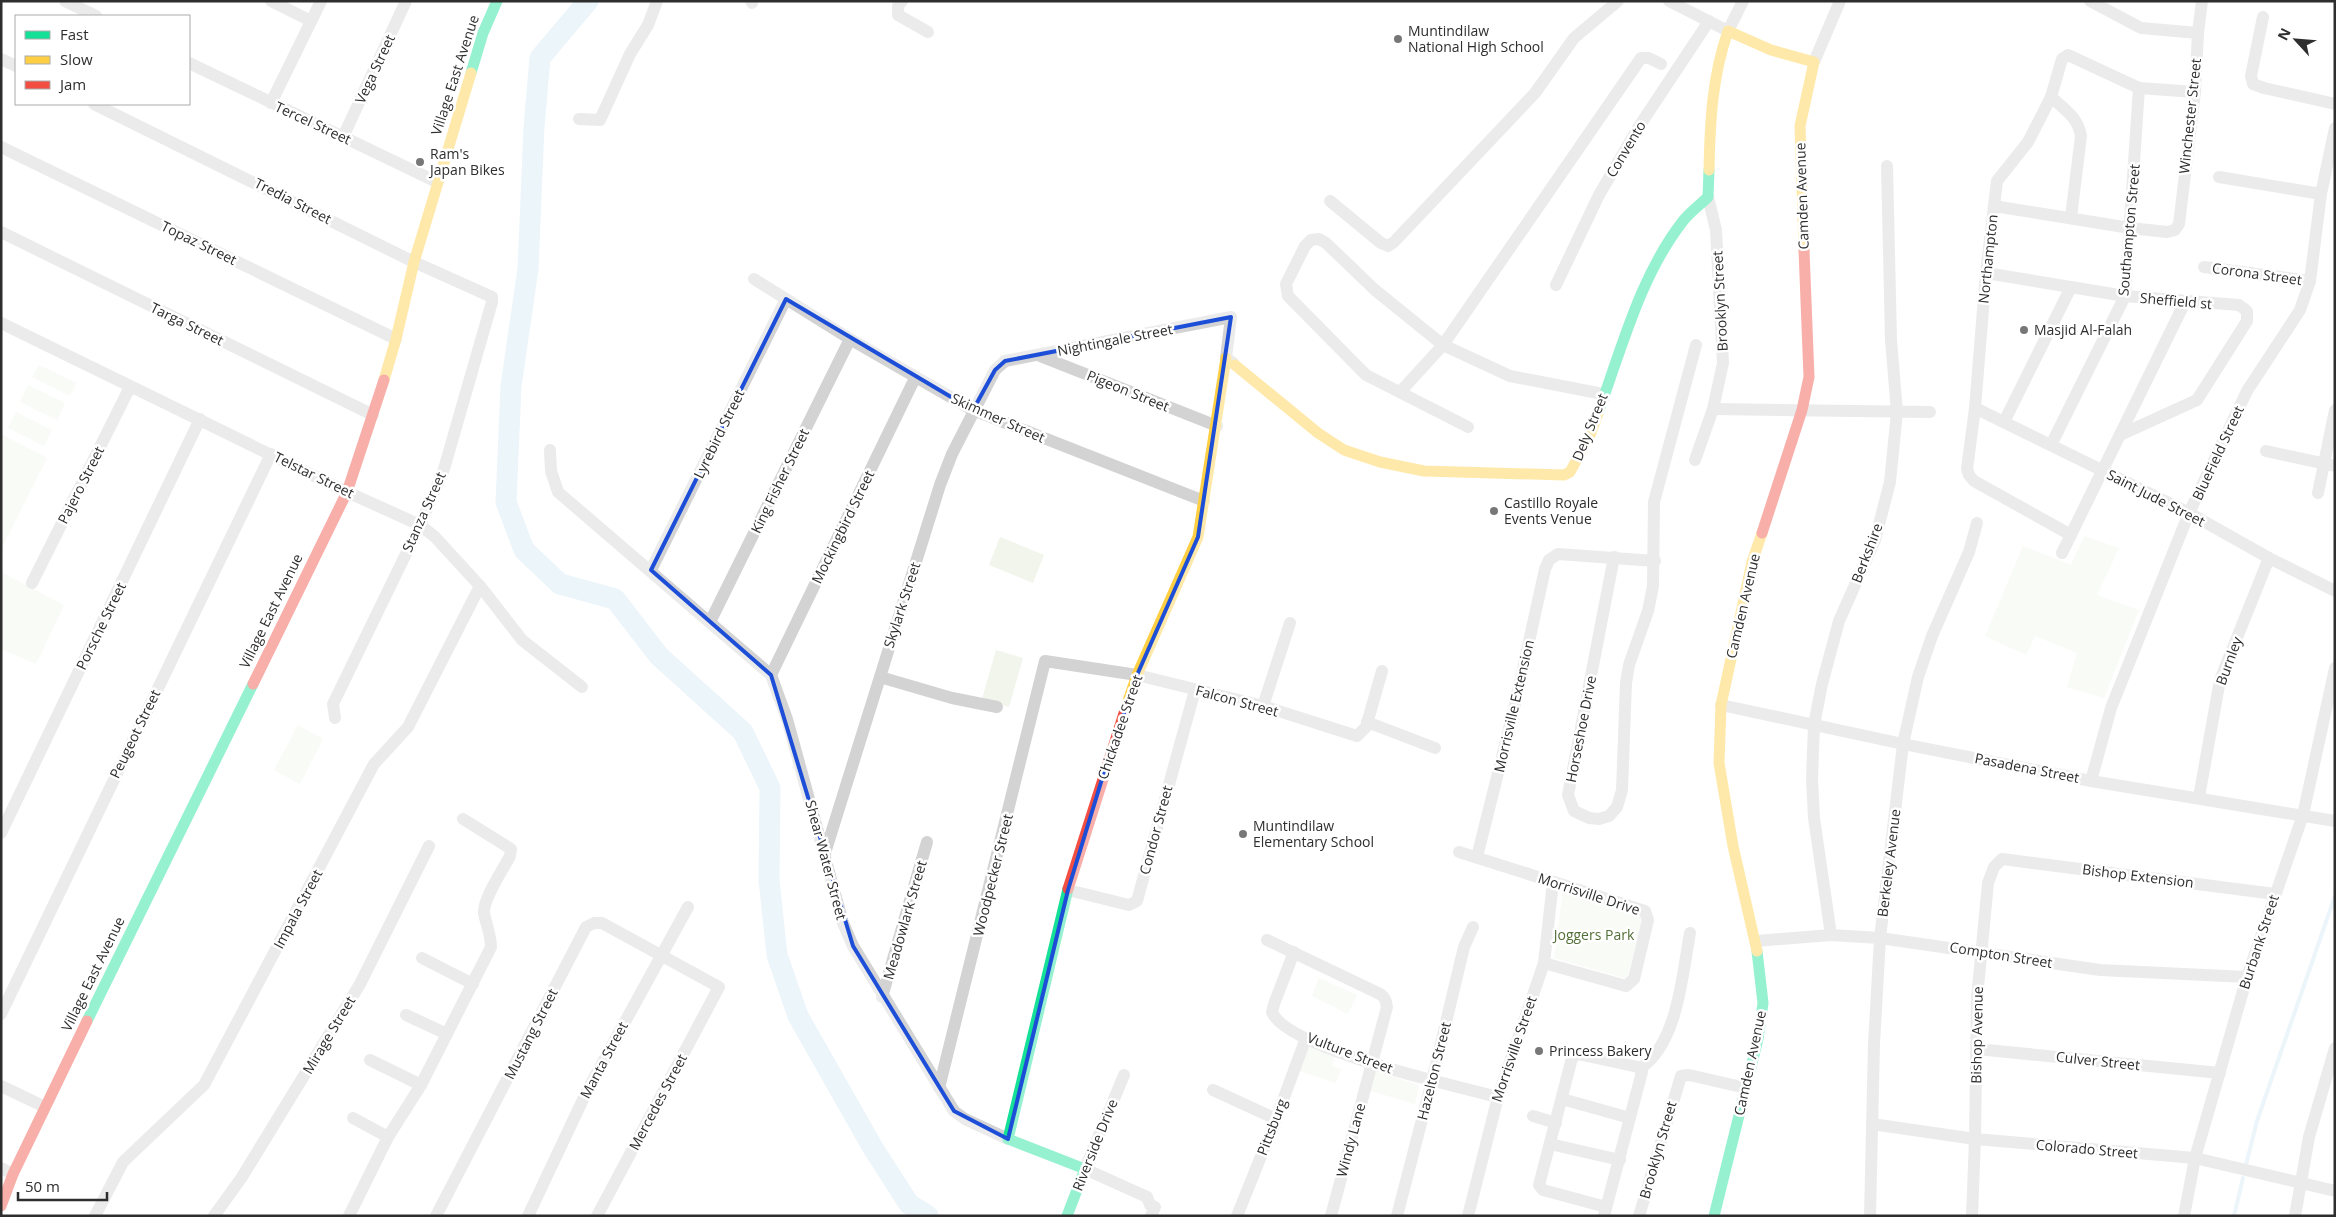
<svg xmlns="http://www.w3.org/2000/svg" width="2336" height="1217" viewBox="0 0 2336 1217" font-family="'Open Sans',sans-serif">
	<rect width="100%" height="100%" fill="#fff"/>
	<!-- green -->
	<g fill="#f1f5eb">
		<polygon points="39,365 76,383 70,396 32,377"/>
		<polygon points="28,385 65,403 57,420 20,402"/>
		<polygon points="16,412 52,430 44,446 8,428"/>
		<polygon points="1,434 47,458 1,549"/>
		<polygon points="2084,536 2119,548 2097,595 2139,610 2104,698 2067,687 2077,653 2035,636 2026,655 1985,636 2023,546 2071,565"/>
		<polygon points="1000,537 1044,555 1033,583 989,565"/>
		<polygon points="1,572 64,605 36,664 1,649"/>
		<polygon points="996,650 1023,658 1009,707 982,699"/>
		<polygon points="298,725 323,739 300,784 274,770"/>
		<polygon points="1563,890 1643,916 1627,979 1554,958"/>
		<polygon points="1319,978 1357,995 1348,1014 1312,996"/>
		<polygon points="1307,1045 1335,1056 1332,1066 1341,1069 1336,1083 1297,1070"/>
		<polygon points="1375,1071 1419,1085 1415,1104 1371,1091"/>
	</g>
	<g fill="none" stroke-linecap="round" stroke-linejoin="round">
		<!-- stream -->
		<g stroke="#d6e9f4" stroke-width="4">
			<polyline points="2246,1165 2257,1121 2335,896"/>
			<polyline points="2234,1216 2243,1178"/>
		</g>
		<!-- river -->
		<polyline stroke="#d6e9f4" stroke-width="21" points="588,1 540,58 534,127 528,269 511,386 506,502 524,550 560,584 615,599 659,656 743,732 770,788 769,880 777,955 798,1016 873,1148 909,1204 928,1216"/>
		<!-- street -->
		<g stroke="#d3d3d3" stroke-width="12">
			<polyline points="65,1 96,16"/>
			<polyline points="271,1 311,21"/>
			<polyline points="751,1 752,3"/>
			<polyline points="902,1 898,6 898,15 928,32"/>
			<polyline points="1669,1 1728,31 1743,1"/>
			<polyline points="2090,1 2141,28 2198,33"/>
			<polyline points="2263,17 2251,76 2253,84 2264,88 2335,104"/>
			<polyline points="1,59 16,66"/>
			<polyline points="1814,62 1840,1"/>
			<polyline points="189,63 437,182"/>
			<path d="M2051 97C2064 109 2078 117 2081 136L2071 217"/>
			<polyline points="271,103 321,1"/>
			<polyline points="94,104 414,262 492,297 492,302 444,469 420,525 333,704 335,718"/>
			<polyline points="579,119 600,120 630,54 648,25 657,1"/>
			<polyline points="343,137 406,1"/>
			<polyline points="1,147 396,339"/>
			<polyline points="2219,177 2321,194"/>
			<polyline points="1330,201 1381,243 1388,246 1394,242 1535,93 1574,38 1618,1"/>
			<polyline points="1994,206 2130,228 2167,232 2175,230 2179,224 2195,92 2198,33 2202,1"/>
			<polyline points="1,232 373,415"/>
			<polyline points="2204,267 2310,281"/>
			<polyline points="1986,273 2125,296 2239,305 2247,311 2247,321 2197,400 2120,435"/>
			<polyline points="754,279 850,339 973,410 1204,501"/>
			<polyline points="1556,285 1599,195 1638,128 1709,21"/>
			<polyline points="1,323 347,492 420,525 435,537 480,586 522,640 582,687"/>
			<polyline points="1040,356 1217,426"/>
			<polyline points="1401,391 1443,345 1641,58 1649,58 1661,64"/>
			<polyline points="1975,408 2189,513 2269,558 2335,591"/>
			<polyline points="1713,409 1930,412"/>
			<polyline points="2004,422 2071,287"/>
			<polyline points="1468,427 1366,375 1288,296 1286,284 1305,246 1311,240 1319,239 1326,243 1375,290 1443,345 1510,376 1603,394"/>
			<polyline points="2051,445 2125,296 2139,88"/>
			<polyline points="550,450 551,471 558,492 771,675 787,719 843,923 853,946 954,1111 965,1119 1008,1139"/>
			<polyline points="2266,451 2335,466"/>
			<polyline points="1695,460 1713,409 1723,363 1716,230 1708,197"/>
			<polyline points="2318,493 2335,410"/>
			<polyline points="2071,535 1974,481 1969,475 1967,469 1975,408 1986,273 1997,181 2028,142 2051,97 2062,59 2068,55 2139,88 2195,92"/>
			<polyline points="2062,553 2185,302"/>
			<polyline points="1614,557 1568,795 1574,811 1589,818 1599,819 1609,816 1617,807 1622,790 1626,683 1629,665 1648,611 1653,586 1654,502 1696,345"/>
			<polyline points="651,570 786,299"/>
			<polyline points="32,583 130,387"/>
			<polyline points="710,622 850,339"/>
			<polyline points="771,675 915,378"/>
			<polyline points="880,677 952,698 997,707"/>
			<polyline points="1721,705 1903,744 2091,781 2335,821"/>
			<polyline points="1263,706 1290,623"/>
			<polyline points="1367,722 1435,748"/>
			<polyline points="2091,781 2111,708 2189,513 2247,391 2300,310 2310,281 2321,194 2335,128"/>
			<polyline points="2199,797 2220,680 2269,558"/>
			<polyline points="1,833 200,419"/>
			<polyline points="1459,852 1645,911 1648,920 1634,979 1626,986 1544,963"/>
			<polyline points="825,853 940,485 952,454 995,370 1005,361 1231,317 1226,358 1233,363"/>
			<polyline points="1477,857 1515,705 1545,569 1549,560 1558,554 1655,561"/>
			<polyline points="1068,890 1129,905 1137,901 1195,690"/>
			<polyline points="1831,935 1814,818 1812,779 1814,725 1822,684 1839,621 1875,540 1890,482 1897,412 1891,340 1887,166"/>
			<path d="M1267 940 1380 994C1385 997 1386 1001 1387 1007L1331 1216"/>
			<polyline points="1756,941 1831,935 1880,938 2100,970 2247,977"/>
			<path d="M1294 952 1274 1004 1272 1012C1287 1049 1456 1086 1498 1097"/>
			<polyline points="422,958 473,984"/>
			<polyline points="882,997 927,842"/>
			<polyline points="1,1014 271,454"/>
			<polyline points="406,1015 447,1034"/>
			<polyline points="1977,1049 2220,1073"/>
			<polyline points="370,1060 421,1085"/>
			<path d="M1641 1068C1678 1042 1682 976 1690 933"/>
			<polyline points="1124,1075 1085,1169 1147,1197 1150,1205 1155,1207 1151,1216"/>
			<polyline points="1,1086 45,1107"/>
			<polyline points="939,1088 1045,661 1137,675 1263,706 1357,736 1366,727 1382,671"/>
			<polyline points="1213,1090 1276,1119"/>
			<polyline points="1562,1099 1630,1118"/>
			<polyline points="1533,1116 1556,1123"/>
			<polyline points="353,1118 388,1137"/>
			<polyline points="1872,1124 1975,1139 2195,1158 2335,1191"/>
			<polyline points="1550,1144 1620,1160"/>
			<polyline points="1,1168 13,1174"/>
			<polyline points="95,1216 123,1162 204,1085 374,764 408,727 480,586"/>
			<polyline points="214,1216 242,1177 360,984 429,846"/>
			<path d="M349 1216 388 1137 421 1085 491 947C491 935 486 924 484 913 483 898 503 870 510 856L511 849 463 819"/>
			<polyline points="436,1216 586,927 594,923 602,923 719,987 597,1216"/>
			<polyline points="528,1216 587,1091 688,907"/>
			<polyline points="1237,1216 1276,1119 1306,1038"/>
			<polyline points="1397,1216 1432,1081 1464,947 1473,927"/>
			<polyline points="1468,1216 1498,1097 1544,963 1553,882"/>
			<polyline points="1604,1216 1642,1072 1638,1067 1578,1054 1572,1058 1539,1185 1543,1190 1606,1207"/>
			<polyline points="1639,1216 1681,1076 1689,1075 1746,1088"/>
			<polyline points="1870,1216 1874,1044 1880,938 1903,744 1918,677 1932,636 1969,552 1977,523"/>
			<polyline points="1972,1216 1975,1139 1977,998 1988,883 1994,867 2002,859 2275,894"/>
			<polyline points="2184,1216 2195,1158 2247,977 2303,815 2335,668"/>
			<polyline points="2295,1216 2309,1137 2335,1048"/>
		</g>
		<!-- fast -->
		<g stroke="#16e098" stroke-width="11">
			<polyline points="471,73 483,33 497,1"/>
			<path d="M1598 413C1622 348 1640 276 1683 221 1690 212 1700 205 1708 197L1709 170"/>
			<polyline points="87,1021 253,684"/>
			<polyline points="1067,1216 1085,1169 1008,1139 1068,889"/>
			<polyline points="1714,1216 1758,1039 1763,1003 1757,951"/>
		</g>
		<!-- slow -->
		<g stroke="#ffcf43" stroke-width="11">
			<path d="M1709 170C1710 122 1712 77 1728 31L1771 50 1814 62 1800 126 1804 250"/>
			<polyline points="1235,365 1318,433 1344,450 1380,462 1424,471 1564,475 1570,472 1590,435 1598,413"/>
			<polyline points="384,380 396,339 414,262 471,73"/>
			<polyline points="1126,707 1137,675 1198,537 1226,358"/>
			<polyline points="1757,951 1733,846 1719,763 1721,705 1752,562 1762,533"/>
		</g>
		<!-- jam -->
		<g stroke="#f24e42" stroke-width="11">
			<polyline points="1762,533 1802,410 1809,377 1804,250"/>
			<polyline points="253,684 347,492 384,380"/>
			<polyline points="1068,889 1126,707"/>
			<polyline points="1,1206 13,1174 87,1021"/>
		</g>
	</g>
	<!-- marked area -->
	<path d="M0 0H2336V1217H0ZM786 299 973 410 995 370 1005 361 1231 317 1198 537 1137 675 1106 766 1068 890 1008 1139 954 1111 853 946 771 675 651 570Z" fill="#fff" fill-opacity=".55" fill-rule="evenodd"/>
	<path fill="none" stroke="#1d4ed8" stroke-width="4" stroke-linejoin="round" d="M786 299 973 410 995 370 1005 361 1231 317 1198 537 1137 675 1106 766 1068 890 1008 1139 954 1111 853 946 771 675 651 570Z"/>
	<!-- markers -->
	<g fill="#777" stroke="#fff" stroke-width="2">
		<circle cx="1398" cy="39" r="5"/>
		<circle cx="420" cy="162" r="5"/>
		<circle cx="2024" cy="330" r="5"/>
		<circle cx="1494" cy="511" r="5"/>
		<circle cx="1243" cy="834" r="5"/>
		<circle cx="1539" cy="1051" r="5"/>
	</g>
	<g text-anchor="middle" stroke-width="5" stroke-linejoin="round" paint-order="stroke">
		<!-- poi labels -->
		<g font-size="14" fill="#2e2e2e" stroke="#fff" text-anchor="start">
			<text x="1408" y="36">Muntindilaw<tspan x="1408" dy="16">National High School</tspan></text>
			<text x="430" y="159">Ram's<tspan x="430" dy="16">Japan Bikes</tspan></text>
			<text x="2034" y="335">Masjid Al-Falah</text>
			<text x="1504" y="508">Castillo Royale<tspan x="1504" dy="16">Events Venue</tspan></text>
			<text x="1253" y="831">Muntindilaw<tspan x="1253" dy="16">Elementary School</tspan></text>
			<text x="1549" y="1056">Princess Bakery</text>
		</g>
		<!-- street labels -->
		<g font-size="14" fill="#2e2e2e" stroke="#fff">
			<text transform="translate(375 69) rotate(-65)" y="5">Vega Street</text>
			<text transform="translate(455 75) rotate(-72)" y="5">Village East Avenue</text>
			<text transform="translate(2190 116) rotate(-84)" y="5">Winchester Street</text>
			<text transform="translate(313 123) rotate(25)" y="5">Tercel Street</text>
			<text transform="translate(1626 149) rotate(-59)" y="5">Convento</text>
			<text transform="translate(1802 196) rotate(-92)" y="5">Camden Avenue</text>
			<text transform="translate(293 201) rotate(27)" y="5">Tredia Street</text>
			<text transform="translate(2129 230) rotate(-85)" y="5">Southampton Street</text>
			<text transform="translate(199 243) rotate(26)" y="5">Topaz Street</text>
			<text transform="translate(1988 259) rotate(-84)" y="5">Northampton</text>
			<text transform="translate(2257 274) rotate(8)" y="5">Corona Street</text>
			<text transform="translate(1720 301) rotate(-93)" y="5">Brooklyn Street</text>
			<text transform="translate(2176 301) rotate(5)" y="5">Sheffield st</text>
			<text transform="translate(187 324) rotate(26)" y="5">Targa Street</text>
			<text transform="translate(1115 340) rotate(-11)" y="5">Nightingale Street</text>
			<text transform="translate(1128 391) rotate(22)" y="5">Pigeon Street</text>
			<text transform="translate(998 418) rotate(24)" y="5">Skimmer Street</text>
			<text transform="translate(1590 427) rotate(-68)" y="5">Dely Street</text>
			<text transform="translate(719 434) rotate(-64)" y="5">Lyrebird Street</text>
			<text transform="translate(2218 453) rotate(-65)" y="5">BlueField Street</text>
			<text transform="translate(314 475) rotate(26)" y="5">Telstar Street</text>
			<text transform="translate(780 481) rotate(-64)" y="5">King Fisher Street</text>
			<text transform="translate(81 485) rotate(-63)" y="5">Pajero Street</text>
			<text transform="translate(2156 498) rotate(27)" y="5">Saint Jude Street</text>
			<text transform="translate(424 512) rotate(-66)" y="5">Stanza Street</text>
			<text transform="translate(843 527) rotate(-64)" y="5">Mockingbird Street</text>
			<text transform="translate(1867 553) rotate(-69)" y="5">Berkshire</text>
			<text transform="translate(902 605) rotate(-72)" y="5">Skylark Street</text>
			<text transform="translate(1743 606) rotate(-77)" y="5">Camden Avenue</text>
			<text transform="translate(271 611) rotate(-64)" y="5">Village East Avenue</text>
			<text transform="translate(101 626) rotate(-64)" y="5">Porsche Street</text>
			<text transform="translate(2229 661) rotate(-70)" y="5">Burnley</text>
			<text transform="translate(1237 701) rotate(15)" y="5">Falcon Street</text>
			<text transform="translate(1514 706) rotate(-77)" y="5">Morrisville Extension</text>
			<text transform="translate(1120 727) rotate(-71)" y="5">Chickadee Street</text>
			<text transform="translate(1581 729) rotate(-79)" y="5">Horseshoe Drive</text>
			<text transform="translate(135 734) rotate(-64)" y="5">Peugeot Street</text>
			<text transform="translate(2027 768) rotate(11)" y="5">Pasadena Street</text>
			<text transform="translate(1156 830) rotate(-75)" y="5">Condor Street</text>
			<text transform="translate(826 860) rotate(75)" y="5">Shear Water Street</text>
			<text transform="translate(1889 863) rotate(-83)" y="5">Berkeley Avenue</text>
			<text transform="translate(993 875) rotate(-76)" y="5">Woodpecker Street</text>
			<text transform="translate(2138 876) rotate(7)" y="5">Bishop Extension</text>
			<text transform="translate(1589 894) rotate(18)" y="5">Morrisville Drive</text>
			<text transform="translate(298 909) rotate(-62)" y="5">Impala Street</text>
			<text transform="translate(905 920) rotate(-74)" y="5">Meadowlark Street</text>
			<text transform="translate(2259 942) rotate(-72)" y="5">Burbank Street</text>
			<text transform="translate(2001 955) rotate(9)" y="5">Compton Street</text>
			<text transform="translate(93 974) rotate(-64)" y="5">Village East Avenue</text>
			<text transform="translate(531 1034) rotate(-63)" y="5">Mustang Street</text>
			<text transform="translate(329 1035) rotate(-59)" y="5">Mirage Street</text>
			<text transform="translate(1977 1035) rotate(-89)" y="5">Bishop Avenue</text>
			<text transform="translate(1514 1049) rotate(-71)" y="5">Morrisville Street</text>
			<text transform="translate(1350 1053) rotate(21)" y="5">Vulture Street</text>
			<text transform="translate(604 1060) rotate(-62)" y="5">Manta Street</text>
			<text transform="translate(2098 1061) rotate(6)" y="5">Culver Street</text>
			<text transform="translate(1750 1063) rotate(-78)" y="5">Camden Avenue</text>
			<text transform="translate(1434 1071) rotate(-76)" y="5">Hazelton Street</text>
			<text transform="translate(658 1102) rotate(-62)" y="5">Mercedes Street</text>
			<text transform="translate(1272 1127) rotate(-69)" y="5">Pittsburg</text>
			<text transform="translate(1351 1140) rotate(-75)" y="5">Windy Lane</text>
			<text transform="translate(1095 1145) rotate(-68)" y="5">Riverside Drive</text>
			<text transform="translate(2087 1149) rotate(5)" y="5">Colorado Street</text>
			<text transform="translate(1658 1150) rotate(-74)" y="5">Brooklyn Street</text>
		</g>
		<!-- park labels -->
		<g font-size="14" fill="#526f37" stroke="#fff">
			<text x="1594" y="940">Joggers Park</text>
		</g>
	</g>
	<!-- border -->
	<rect width="2336" height="1217" fill="none" stroke="#2e2e2e" stroke-width="5"/>
	<!-- legend -->
	<rect x="15" y="15" width="175" height="90" fill="#ffffff" stroke="#ababab"/>
	<rect x="25" y="31" width="25" height="8" fill="#16e098" stroke="#ababab"/>
	<text x="60" y="40" font-size="15" fill="#2e2e2e">Fast</text>
	<rect x="25" y="56" width="25" height="8" fill="#ffcf43" stroke="#ababab"/>
	<text x="60" y="65" font-size="15" fill="#2e2e2e">Slow</text>
	<rect x="25" y="81" width="25" height="8" fill="#f24e42" stroke="#ababab"/>
	<text x="60" y="90" font-size="15" fill="#2e2e2e">Jam</text>
	<!-- north arrow -->
	<g transform="translate(2296 40) rotate(296)" stroke="#ffffff" stroke-width="4" paint-order="stroke">
	<path d="M0-4L9 19L0 12L-9 19Z" fill="#2e2e2e"/>
	<text y="-8" font-size="14" font-weight="bold" text-anchor="middle" fill="#2e2e2e">N</text>
	</g>
	<!-- scale -->
	<path d="M18 1192v8h89v-8" fill="none" stroke="#2e2e2e" stroke-width="2.5"/>
	<text x="25" y="1192" font-size="15" fill="#2e2e2e" stroke="#ffffff" stroke-width="4" paint-order="stroke">50 m</text>
</svg>
